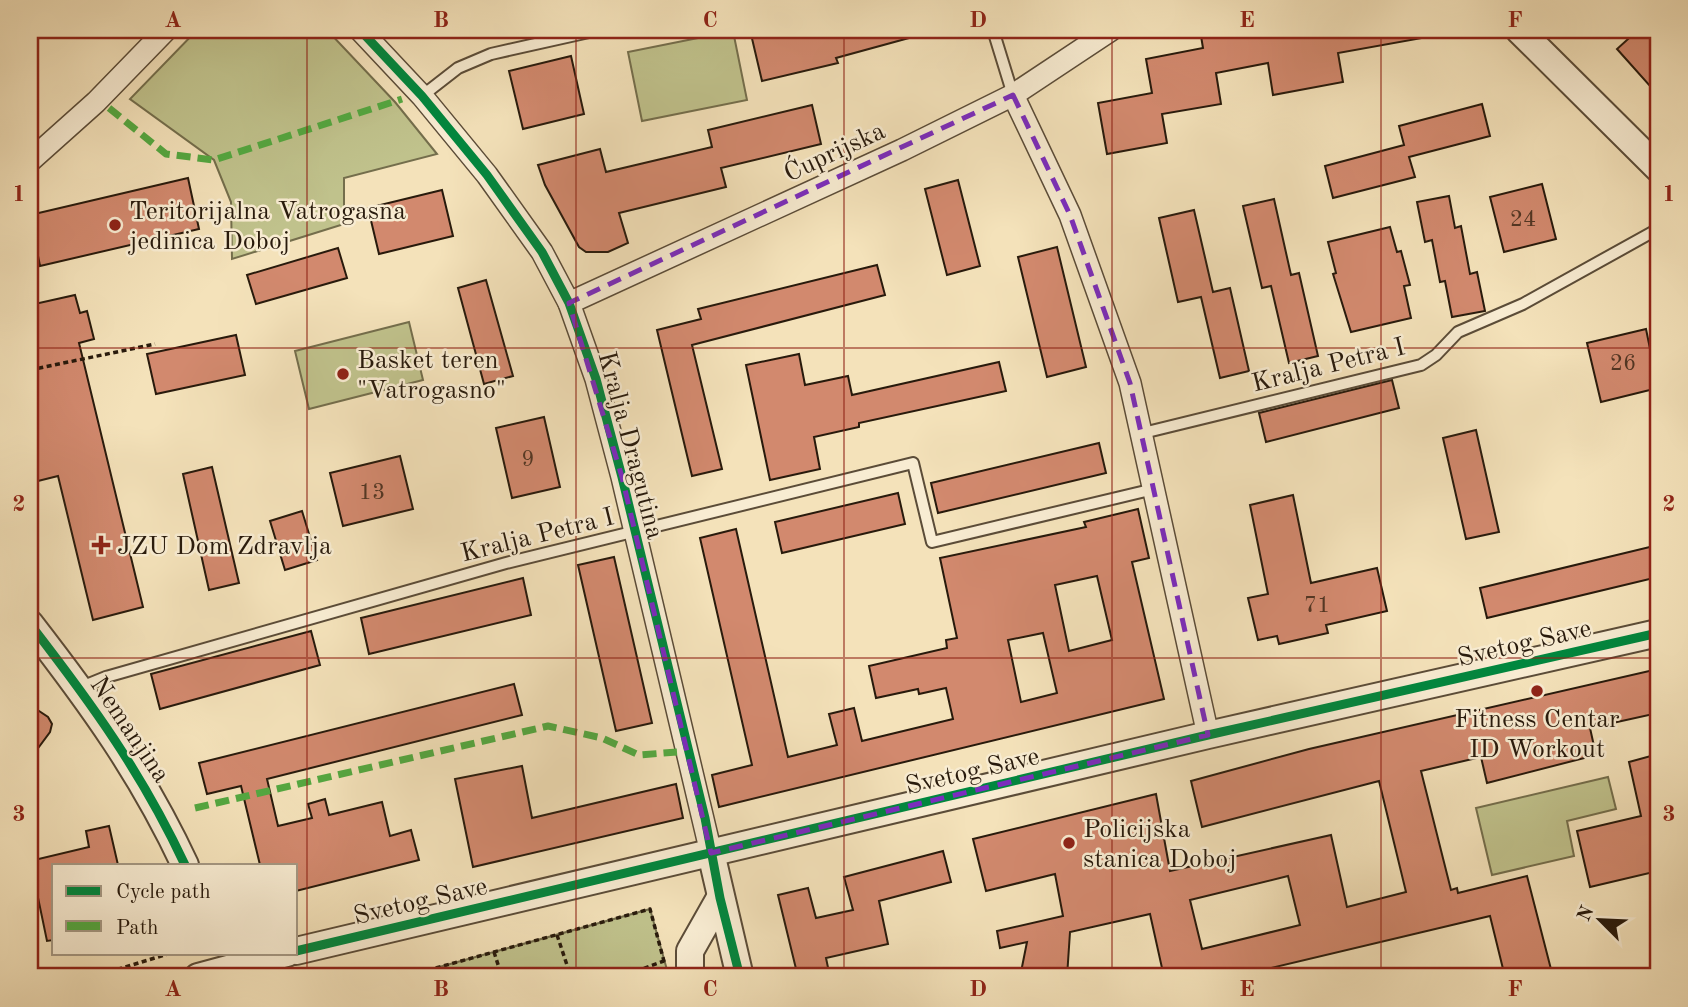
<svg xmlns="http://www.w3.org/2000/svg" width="1688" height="1007" viewBox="0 0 1688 1007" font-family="'Old Standard TT',serif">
	<rect width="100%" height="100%" fill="#f4e2ba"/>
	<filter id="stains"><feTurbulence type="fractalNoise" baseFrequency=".00286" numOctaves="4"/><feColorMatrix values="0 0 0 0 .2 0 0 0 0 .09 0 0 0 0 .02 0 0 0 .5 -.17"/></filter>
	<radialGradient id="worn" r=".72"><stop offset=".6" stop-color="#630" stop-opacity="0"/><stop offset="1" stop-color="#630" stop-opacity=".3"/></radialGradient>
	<!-- green -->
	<g fill="#c0c28c" stroke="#746e4c" stroke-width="2">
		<polygon points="197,30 327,30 395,102 437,154 344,178 344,224 232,259 231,202 214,160 130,99"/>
		<polygon points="733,31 747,100 642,121 628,52"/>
		<polygon points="409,322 423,380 309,409 295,351"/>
		<polygon points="1608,777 1616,809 1567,821 1574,856 1492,875 1476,808"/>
		<polygon points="650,909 669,977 403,977"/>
	</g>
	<!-- building -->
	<g fill="#d2896e" stroke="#281a0c" stroke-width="2" fill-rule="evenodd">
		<polygon points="750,30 919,30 920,35 836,58 838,63 762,81"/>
		<polygon points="1200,30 1421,30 1422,38 1338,53 1343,82 1273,95 1268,63 1216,73 1221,104 1162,114 1167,143 1107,154 1098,103 1152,93 1146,59 1203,48"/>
		<polygon points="1638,30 1649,30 1658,40 1658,95 1617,49"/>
		<polygon points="571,56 584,114 523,129 509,71"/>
		<polygon points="1482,104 1490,136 1409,157 1415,177 1333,198 1325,166 1404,145 1399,126"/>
		<polygon points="812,105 821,144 721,168 726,187 619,213 628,243 608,252 586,252 579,247 545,185 538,165 600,149 606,172 712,147 708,130"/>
		<polygon points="188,178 199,229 40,266 30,215"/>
		<polygon points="958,180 980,266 947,275 925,189"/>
		<polygon points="1542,184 1556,239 1504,252 1490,197"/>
		<polygon points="442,190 453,236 379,254 368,208"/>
		<polygon points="1449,196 1455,228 1461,226 1470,274 1477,272 1485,311 1452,317 1445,281 1440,282 1432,240 1425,242 1417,202"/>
		<polygon points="1274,199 1291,275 1299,273 1318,356 1289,363 1271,286 1262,288 1243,206"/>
		<polygon points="1194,210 1213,292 1230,288 1249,371 1220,378 1201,297 1178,302 1159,218"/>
		<polygon points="1390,227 1397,252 1401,251 1410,285 1404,286 1411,318 1351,332 1333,274 1336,273 1328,242"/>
		<polygon points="1057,247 1086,367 1047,377 1018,257"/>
		<polygon points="338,248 347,278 256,304 247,275"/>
		<polygon points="877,265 885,295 692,345 722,469 692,476 657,330 701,319 698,309"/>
		<polygon points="486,280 513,376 484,384 458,288"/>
		<polygon points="75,295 80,313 87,311 94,339 79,343 143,607 93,620 58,476 30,483 30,305"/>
		<polygon points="1646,329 1658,388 1601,402 1587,343"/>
		<polygon points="236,335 245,375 156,394 147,354"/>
		<polygon points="799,354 805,385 848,376 852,395 999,362 1006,391 859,423 859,427 814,437 820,469 770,480 746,365"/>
		<polygon points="1392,380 1399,408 1266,442 1259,413"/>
		<polygon points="544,417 560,487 512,498 496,428"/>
		<polygon points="1476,430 1499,532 1466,539 1443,438"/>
		<polygon points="1099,443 1106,473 938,513 931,483"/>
		<polygon points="400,456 413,509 343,526 330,473"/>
		<polygon points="212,467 239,583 209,590 183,474"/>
		<polygon points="898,493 905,524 782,553 775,522"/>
		<polygon points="1293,495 1311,583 1377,568 1387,611 1326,625 1328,633 1279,644 1277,636 1258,640 1248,598 1268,594 1250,505"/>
		<path d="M1138 509 1149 558 1132 562 1164 699 719 807 712 775 752 765 700 538 736 529 788 757 837 745 829 714 854 708 862 741 953 719 946 688 919 694 918 689 876 698 869 666 947 648 946 640 957 638 940 558 1086 527 1084 522ZM1097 576 1112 640 1069 651 1055 585ZM1043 633 1057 693 1021 702 1008 640Z"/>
		<polygon points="302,511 317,560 285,570 270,521"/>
		<polygon points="1658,545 1658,577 1487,618 1480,588"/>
		<polygon points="614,557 652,723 616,731 578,565"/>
		<polygon points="523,578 531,615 369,654 361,618"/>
		<polygon points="311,631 320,665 160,709 151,674"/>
		<path d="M1658 669V713L1590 728 1596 755 1487 783 1481 757 1421 771 1451 890 1457 888 1458 893 1527 876 1553 977H1505L1490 916 1233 977H1164L1150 914 1070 932 1067 977H1020L1027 942 1000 948 997 931 1063 916 1055 874 986 891 973 839 1156 794 1170 871 1331 835 1347 907 1406 892 1379 781 1202 827 1191 781 1309 749ZM1288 876 1300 925 1202 949 1190 900Z"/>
		<polygon points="514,684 522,715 267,779 278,826 312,818 308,804 325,799 329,815 382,802 390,836 411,830 419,860 296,891 296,865 260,865 241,786 207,794 199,763"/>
		<polygon points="30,705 48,717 52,724 50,732 30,759"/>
		<polygon points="1658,754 1658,871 1590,887 1577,831 1641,816 1629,762"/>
		<polygon points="522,766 532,818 676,784 683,818 473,867 455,779"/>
		<polygon points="109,826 118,865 54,865 54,940 47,941 36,888 30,890 30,861 89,847 86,831"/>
		<polygon points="943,851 951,882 879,901 888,944 826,958 830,977 798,977 778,895 808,888 816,918 853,910 844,877"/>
	</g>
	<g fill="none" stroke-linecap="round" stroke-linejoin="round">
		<defs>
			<g id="service">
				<polyline points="993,30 1013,95"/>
				<polyline points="422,96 458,68 491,54 598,30"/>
				<polyline points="1143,433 1421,365 1436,355 1458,332 1523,304 1658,229"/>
				<polyline points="79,688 106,677 506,563 913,463 932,542 1154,489"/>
			</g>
			<g id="minor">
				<polyline points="360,30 422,96 487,175 542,252 569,303 596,379 622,477 711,853"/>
				<polyline points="1013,95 1070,215 1130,383 1208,735"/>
				<polyline points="30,161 96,102 166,30"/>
				<polyline points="569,303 902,150 1013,95 1111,30"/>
			</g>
			<g id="tertiary">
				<polyline points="1519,30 1658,168"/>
				<path d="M30 624C92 704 142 773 185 865"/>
				<polyline points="711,853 740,977"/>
				<polyline points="296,951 1208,735 1658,633"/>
				<polyline points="198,977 287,953"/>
				<polyline points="690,977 690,951 720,898"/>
			</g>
		</defs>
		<!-- service casing -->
		<use href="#service" stroke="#5b4c38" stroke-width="14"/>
		<!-- minor casing -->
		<use href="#minor" stroke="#5b4c38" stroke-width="24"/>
		<!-- tertiary casing -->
		<use href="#tertiary" stroke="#5b4c38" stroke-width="30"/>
		<!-- path -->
		<g stroke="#281a0c" stroke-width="3.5" stroke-dasharray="5 3.5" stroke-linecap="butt">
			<polyline points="30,370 155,344"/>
			<polyline points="557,935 571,977"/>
			<polyline points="494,952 502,977"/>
			<polyline points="93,977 171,953"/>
			<polyline points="403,977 650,909 665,965"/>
			<polyline points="620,977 664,961"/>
		</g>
		<!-- service -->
		<use href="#service" stroke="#f8ecd2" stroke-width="10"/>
		<!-- minor -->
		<use href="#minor" stroke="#f8ecd2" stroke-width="21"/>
		<!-- tertiary -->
		<use href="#tertiary" stroke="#f8ecd2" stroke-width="26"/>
		<!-- quiet -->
		<g stroke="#53a941" stroke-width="7" stroke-dasharray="14 7" stroke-linecap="butt">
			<polyline points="109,108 166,154 214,160 402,99"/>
			<polyline points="195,808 548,726 602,738 639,755 677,752"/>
		</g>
		<defs>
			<g id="cycleway">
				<polyline points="360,30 422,96 487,175 542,252 569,303 596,379 622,477 705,818 720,898 740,977"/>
				<path d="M30 624C92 704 142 773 185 865"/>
				<polyline points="296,951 1208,735 1658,633"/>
			</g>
		</defs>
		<!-- cycleway casing -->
		<use href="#cycleway" stroke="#f8ecd2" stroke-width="13"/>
		<!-- cycleway -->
		<use href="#cycleway" stroke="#00873e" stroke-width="9"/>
	</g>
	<!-- marked area -->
	<path fill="none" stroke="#7b2cbf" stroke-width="5" stroke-dasharray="14 9" stroke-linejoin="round" d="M1013 95 1070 215 1130 383 1208 735 711 853 622 477 569 303Z"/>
	<!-- grid -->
	<path fill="none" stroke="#8f2418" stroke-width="2" stroke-opacity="0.55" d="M307 30V977M576 30V977M844 30V977M1112 30V977M1381 30V977M30 348H1658M30 658H1658"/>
	<!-- markers -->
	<g fill="#8f2418" stroke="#f8ecd2" stroke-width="2.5">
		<circle cx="115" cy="225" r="7"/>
		<circle cx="343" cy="374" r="7"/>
		<path d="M97.5 534.5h7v7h7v7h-7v7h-7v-7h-7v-7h7z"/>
		<circle cx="1537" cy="691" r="7"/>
		<circle cx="1069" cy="843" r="7"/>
	</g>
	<g text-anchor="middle" stroke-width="5" stroke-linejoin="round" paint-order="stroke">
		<!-- number labels -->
		<g font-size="23" fill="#523624">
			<text x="1523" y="226">24</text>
			<text x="1623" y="370">26</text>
			<text x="528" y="466">9</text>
			<text x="372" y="499">13</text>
			<text x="1317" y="612">71</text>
		</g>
		<!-- street labels -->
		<g font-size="26" fill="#281a0c" stroke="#f8ecd2">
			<text transform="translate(834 151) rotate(-25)" y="9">Ćuprijska</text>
			<text transform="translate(1328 364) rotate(-14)" y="9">Kralja Petra I</text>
			<text transform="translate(632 445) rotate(75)" y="9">Kralja Dragutina</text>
			<text transform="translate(537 534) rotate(-14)" y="9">Kralja Petra I</text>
			<text transform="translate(1524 642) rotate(-13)" y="9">Svetog Save</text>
			<text transform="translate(131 729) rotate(56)" y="9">Nemanjina</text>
			<text transform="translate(972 770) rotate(-13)" y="9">Svetog Save</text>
			<text transform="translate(420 900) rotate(-13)" y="9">Svetog Save</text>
		</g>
		<!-- poi labels -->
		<g font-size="26" fill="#281a0c" stroke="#f8ecd2" text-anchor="start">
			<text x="129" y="219">Teritorijalna Vatrogasna<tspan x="129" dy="30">jedinica Doboj</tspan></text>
			<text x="357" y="368">Basket teren<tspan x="357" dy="30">"Vatrogasno"</tspan></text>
			<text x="117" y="554">JZU Dom Zdravlja</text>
			<text x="1537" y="727" text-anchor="middle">Fitness Centar<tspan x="1537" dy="30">ID Workout</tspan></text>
			<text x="1083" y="837">Policijska<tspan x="1083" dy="30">stanica Doboj</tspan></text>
		</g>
	</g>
	<!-- margin -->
	<rect width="1688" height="1007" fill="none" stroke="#f4e2ba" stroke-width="77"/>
	<!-- legend -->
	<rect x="52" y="864" width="245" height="91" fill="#f8ecd2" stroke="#a59883" stroke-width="2"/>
	<rect x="66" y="886" width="35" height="10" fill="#00873e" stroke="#a59883" stroke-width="2"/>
	<text x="116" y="898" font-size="21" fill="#281a0c">Cycle path</text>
	<rect x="66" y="921" width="35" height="10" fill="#53a941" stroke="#a59883" stroke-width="2"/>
	<text x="116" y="934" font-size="21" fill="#281a0c">Path</text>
	<!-- north arrow -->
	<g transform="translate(1600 920) rotate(294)" stroke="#f8ecd2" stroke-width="5" paint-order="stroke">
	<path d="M0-5L12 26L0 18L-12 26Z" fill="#281a0c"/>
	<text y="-10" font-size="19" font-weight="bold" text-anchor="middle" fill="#281a0c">N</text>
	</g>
	<rect x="38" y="38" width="1612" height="930" fill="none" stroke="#8f2418" stroke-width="2.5"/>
	<g font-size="23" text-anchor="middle" font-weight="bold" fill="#8f2418">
		<text x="173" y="27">A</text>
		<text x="441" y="27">B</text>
		<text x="710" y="27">C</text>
		<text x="978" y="27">D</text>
		<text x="1247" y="27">E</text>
		<text x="1515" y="27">F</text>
		<text x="19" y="201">1</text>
		<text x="1669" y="201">1</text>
		<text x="19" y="511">2</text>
		<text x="1669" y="511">2</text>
		<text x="19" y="821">3</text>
		<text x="1669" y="821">3</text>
		<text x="173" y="996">A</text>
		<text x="441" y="996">B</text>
		<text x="710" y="996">C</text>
		<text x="978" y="996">D</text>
		<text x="1247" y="996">E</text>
		<text x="1515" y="996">F</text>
	</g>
	<rect width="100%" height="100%" filter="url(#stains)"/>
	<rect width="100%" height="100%" fill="url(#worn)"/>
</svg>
